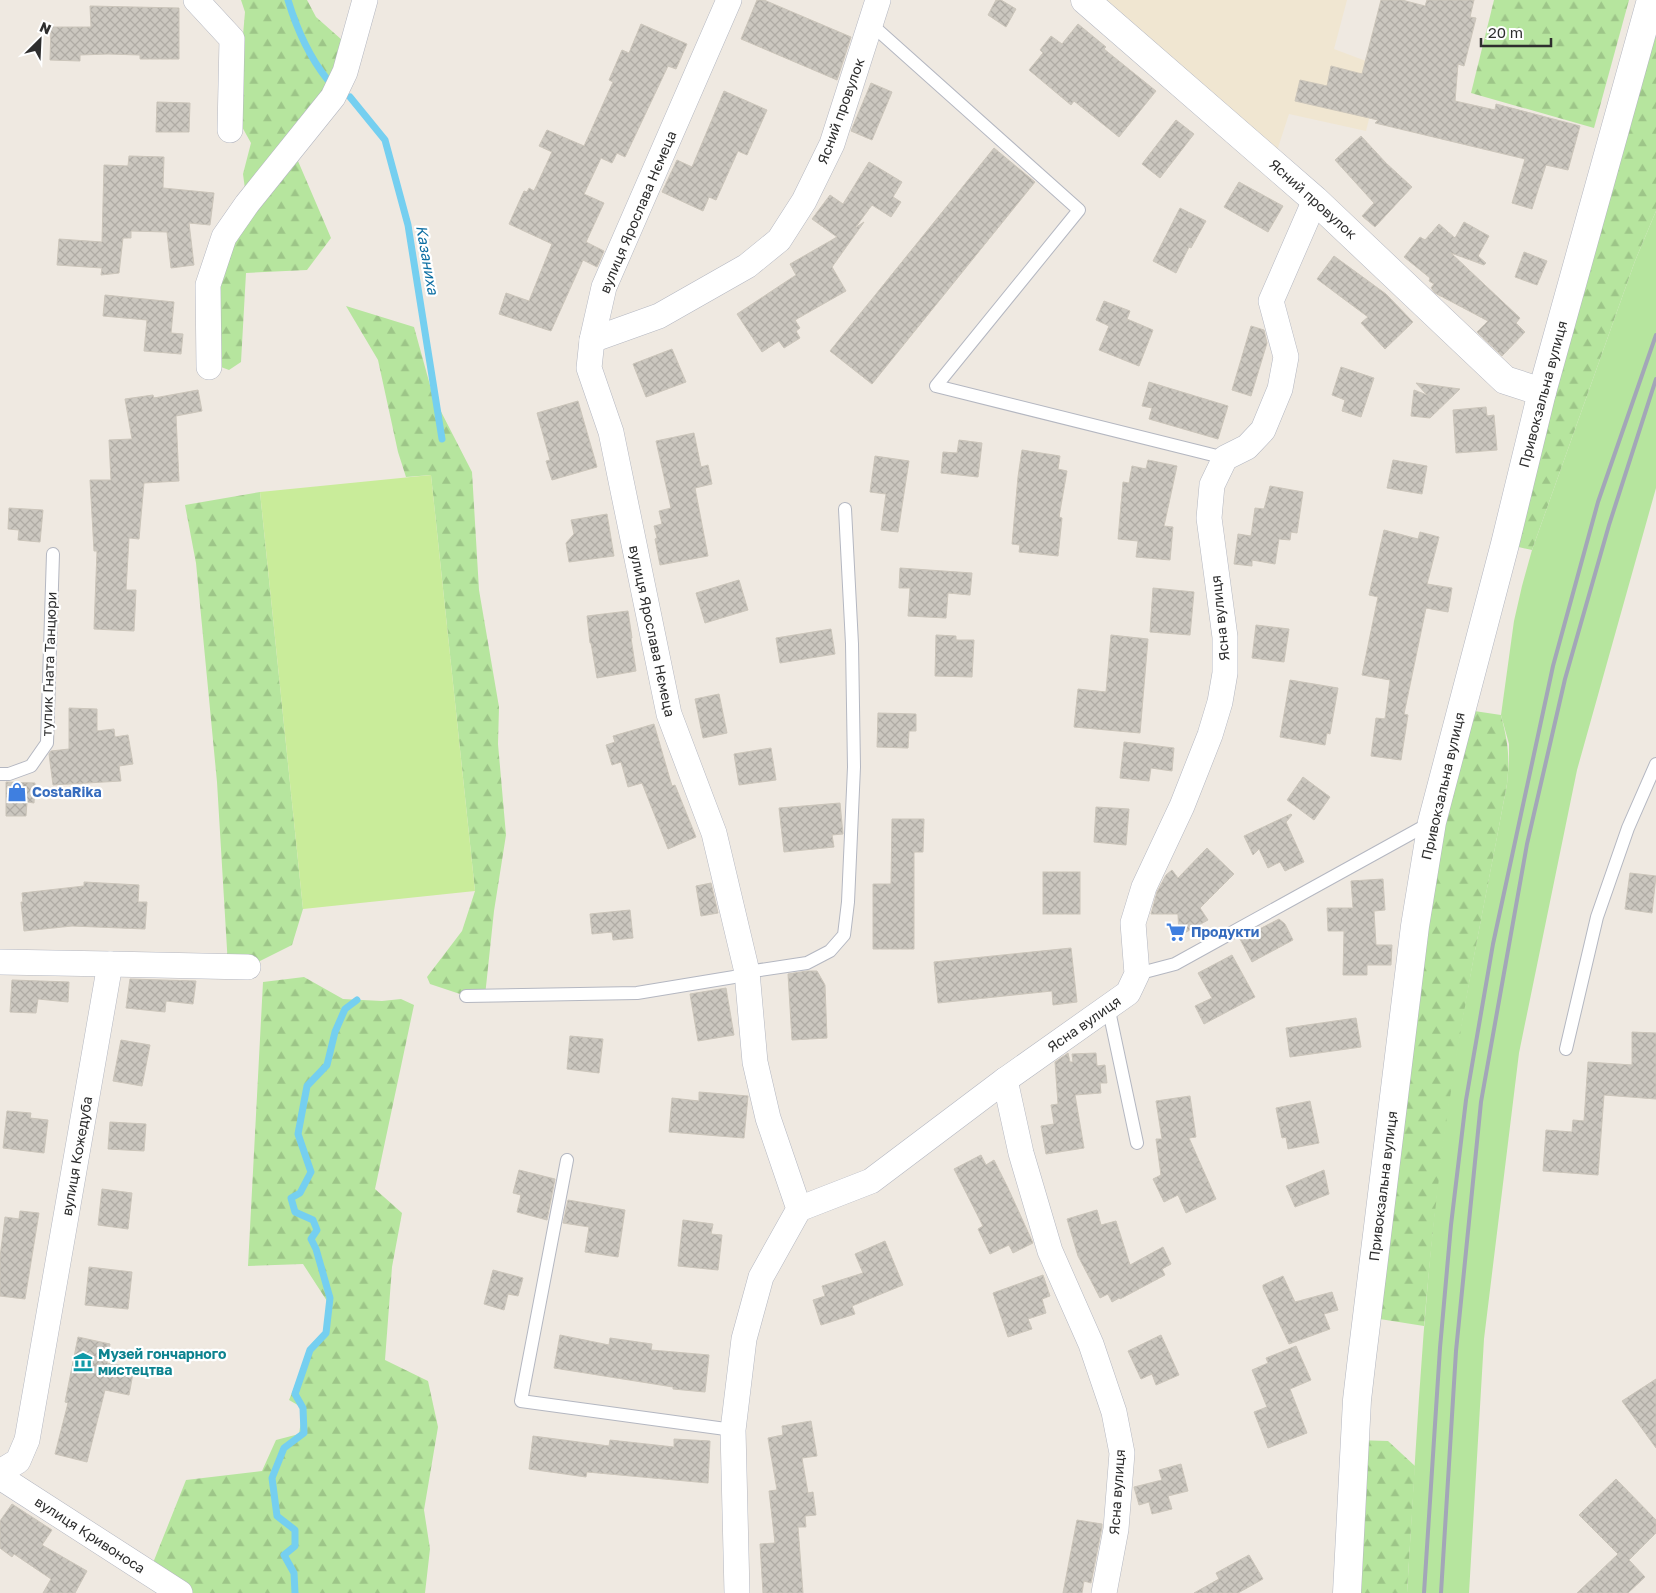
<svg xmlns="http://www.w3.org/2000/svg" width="1656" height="1593" viewBox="0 0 1656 1593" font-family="'Golos Text',sans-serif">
	<defs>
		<pattern id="forest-firs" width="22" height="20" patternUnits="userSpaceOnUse" patternTransform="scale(1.25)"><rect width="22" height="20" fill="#b6e59e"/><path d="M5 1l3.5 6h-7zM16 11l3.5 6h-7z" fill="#9dc588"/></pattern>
		<pattern id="building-cross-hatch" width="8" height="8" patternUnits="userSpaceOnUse" patternTransform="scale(1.25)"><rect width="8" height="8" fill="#cbc7bf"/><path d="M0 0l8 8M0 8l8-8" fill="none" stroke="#afaba4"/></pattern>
	</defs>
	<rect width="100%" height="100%" fill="#efe9e1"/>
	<!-- education -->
	<polygon fill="#f0e6d1" points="1085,0 1347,0 1334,49 1382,67 1366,131 1289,114 1273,163"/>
	<!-- grass -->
	<path fill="#b6e59e" d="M1656 211V488L1577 770 1519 1053 1484 1339 1469 1593H1407C1416 1447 1423 1301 1441 1156 1457 1031 1484 908 1507 784L1509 761V744L1501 715 1514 621 1522 586 1532 550 1635 261Z"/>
	<!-- forest -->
	<g fill="url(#forest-firs)">
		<polygon points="241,0 307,0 316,17 342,40 336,65 292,147 331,238 307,270 246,273 241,362 229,370 213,364 224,237 247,204 243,174 251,143 236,116 245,12"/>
		<polygon points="1494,0 1629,0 1594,128 1471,93"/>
		<polygon points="1656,0 1656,211 1635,261 1532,550 1505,544"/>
		<polygon points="346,306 414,327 433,396 472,472 479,590 499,707 498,744 506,835 494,911 485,996 466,996 430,984 427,977 462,931 475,891 431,475 406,477 398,452 378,360"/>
		<polygon points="260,492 303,909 292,945 248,967 228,966 217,782 196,563 185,505"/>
		<path d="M1461 709 1501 715C1508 743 1510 756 1507 784 1491 872 1472 960 1458 1048 1442 1141 1432 1233 1424 1326L1367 1317Z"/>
		<polygon points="304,977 343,999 382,1001 401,999 414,1005 375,1189 402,1213 392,1267 385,1360 428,1381 438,1427 424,1510 430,1549 425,1593 180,1593 149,1573 186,1480 262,1471 276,1440 299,1434 303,1408 289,1400 313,1342 326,1333 327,1301 303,1264 248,1266 263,982"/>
		<polygon points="1355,1440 1388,1441 1415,1466 1407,1593 1347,1593"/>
	</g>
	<!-- pitch -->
	<polygon fill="#c9ec9a" points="431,475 475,891 303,909 260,492"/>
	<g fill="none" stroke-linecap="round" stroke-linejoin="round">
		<!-- stream -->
		<g stroke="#75cff0" stroke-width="7">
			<path d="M288 0C297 30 308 55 327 79"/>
			<polyline points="350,97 385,140 408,225 442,439"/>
			<polyline points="295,1593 294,1573 284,1555 295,1546 295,1530 277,1516 272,1478 284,1448 304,1433 303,1408 295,1394 310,1350 326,1333 330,1298 316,1249 311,1239 317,1230 313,1220 295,1212 291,1198 300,1193 311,1172 298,1134 307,1086 327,1065 335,1032 345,1009 357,1000"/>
		</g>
	</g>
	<!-- building -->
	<g fill="url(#building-cross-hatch)" stroke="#cbc5ba">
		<polygon points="757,0 764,0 851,37 837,80 741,39"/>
		<polygon points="996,0 1001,0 1016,9 1006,27 988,15"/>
		<polygon points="1381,0 1402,0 1425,6 1427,0 1474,0 1470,17 1476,18 1464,66 1458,64 1455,101 1495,110 1496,104 1580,126 1568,170 1546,165 1532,209 1512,203 1525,159 1375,123 1378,120 1295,101 1300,80 1327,86 1331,66 1362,74"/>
		<polygon points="90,6 179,8 179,59 140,59 140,55 108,54 80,55 80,61 50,60 51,27 91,27"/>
		<polygon points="641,24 687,44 676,69 668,66 625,157 617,153 612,163 601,158 584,194 604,203 586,242 604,251 597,267 583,260 551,331 499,314 506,293 529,301 552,244 509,224 524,191 527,192 529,188 534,191 552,152 539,146 547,130 584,146 613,82 609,80 622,50 629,53"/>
		<polygon points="1078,24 1106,47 1104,49 1156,91 1119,137 1074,101 1071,105 1029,70 1043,53 1040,50 1051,36 1062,44"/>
		<polygon points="871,83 892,92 872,140 851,131"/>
		<polygon points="724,91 767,110 747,155 738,151 716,200 709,197 703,211 662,192 677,160 692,167"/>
		<polygon points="157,102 190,103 189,132 156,132"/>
		<polygon points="1176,120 1194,134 1160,178 1142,164"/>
		<polygon points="1361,136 1386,163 1412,187 1375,227 1362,216 1374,203 1335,160"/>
		<polygon points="994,148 1035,182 872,384 830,351"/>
		<polygon points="129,156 164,157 163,188 214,193 210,225 189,223 194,265 171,268 167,232 131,231 131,238 123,238 119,273 101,275 102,268 57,265 59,239 102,242 104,165 128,166"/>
		<polygon points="869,162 902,182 893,197 901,202 891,217 872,205 855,228 864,222 832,267 846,291 795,320 800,328 796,331 800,338 784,348 779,341 762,352 737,314 796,275 790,264 837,237 812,219 830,195 843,204"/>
		<polygon points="1239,182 1283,206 1268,232 1224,207"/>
		<polygon points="1180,208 1206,221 1191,248 1189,247 1176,273 1153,261"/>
		<polygon points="1464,222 1489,236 1478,256 1486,263 1484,265 1451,253 1520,318 1516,323 1525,332 1502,356 1477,332 1488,321 1435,293 1431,288 1434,284 1429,281 1430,278 1404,257 1420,237 1425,240 1439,224 1455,238"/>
		<polygon points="1524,252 1547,261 1537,285 1515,277"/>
		<polygon points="1334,256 1386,294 1413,322 1385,349 1361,323 1368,317 1317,279"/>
		<polygon points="105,295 174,302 171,333 183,334 181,354 144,351 147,320 103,316"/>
		<polygon points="1104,301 1130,311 1127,319 1153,330 1139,366 1099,350 1109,326 1096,320"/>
		<polygon points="1251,326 1264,330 1267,343 1251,396 1232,390"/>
		<polygon points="672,349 686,382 646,397 633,364"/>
		<polygon points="1341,367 1374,378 1361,417 1342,411 1345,400 1332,395"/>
		<polygon points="1149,382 1228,406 1218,439 1149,419 1152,408 1142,406"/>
		<polygon points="1416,383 1460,389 1430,418 1411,416 1414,390 1427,395"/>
		<polygon points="198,390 202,411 176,416 179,481 144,483 139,539 129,538 126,590 136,590 134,631 94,629 97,551 94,551 90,480 111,480 109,440 132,439 125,399 153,395 154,398"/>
		<polygon points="578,401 597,467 552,480 546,461 550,460 537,413"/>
		<polygon points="1486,407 1487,416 1494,415 1497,450 1456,453 1453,410"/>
		<polygon points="694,433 701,467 708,465 712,484 695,488 708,556 660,565 655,539 657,538 654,526 662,524 659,511 671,508 656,441"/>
		<polygon points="959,440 982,443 978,477 941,473 943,452 957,453"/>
		<polygon points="1022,450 1060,456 1058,469 1067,471 1059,517 1062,518 1058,556 1019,552 1020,545 1012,544 1018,477"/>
		<polygon points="875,456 909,461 898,532 881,530 886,494 870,492"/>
		<polygon points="1148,460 1177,466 1164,526 1173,527 1170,560 1136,557 1138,541 1118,539 1123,482 1129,483 1132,466 1146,469"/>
		<polygon points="1393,460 1427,466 1422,494 1387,488"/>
		<polygon points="1270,486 1303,492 1297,533 1291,532 1290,540 1279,539 1275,564 1252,560 1252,566 1234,564 1238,534 1251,536 1255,508 1264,509"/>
		<polygon points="9,508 43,510 40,542 18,540 19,530 8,529"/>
		<polygon points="607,514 614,556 569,562 566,543 574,534 571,520"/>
		<polygon points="1384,530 1418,539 1420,532 1439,537 1427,584 1452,588 1448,612 1426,608 1404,714 1408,715 1401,760 1371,756 1376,718 1385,719 1390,680 1362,675 1378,597 1369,595"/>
		<polygon points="900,568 972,573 970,595 948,593 946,618 908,616 910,588 899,588"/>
		<polygon points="739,580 748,610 705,623 696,593"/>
		<polygon points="1153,588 1194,592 1190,635 1150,632"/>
		<polygon points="628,611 632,638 631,638 636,671 597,678 591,643 590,643 587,616"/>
		<polygon points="1256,625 1289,629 1284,662 1252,658"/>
		<polygon points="831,629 835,654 780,663 776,638"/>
		<polygon points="936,635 956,636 956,640 974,640 972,677 935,676"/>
		<polygon points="1111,635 1148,639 1140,733 1074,727 1078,689 1106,692"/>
		<polygon points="1290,680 1338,688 1330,734 1327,733 1325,745 1280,737"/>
		<polygon points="719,694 727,733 703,738 695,699"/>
		<polygon points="69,708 97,709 97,731 114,729 115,737 128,735 133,764 119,766 121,781 53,785 49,754 51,751 69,749"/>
		<polygon points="878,713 916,714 916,731 909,731 908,748 877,747"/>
		<polygon points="654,724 672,786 675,785 696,837 668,849 642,783 628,787 621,762 612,765 606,745 615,742 613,736"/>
		<polygon points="1124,742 1174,748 1172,771 1151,768 1149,781 1120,778"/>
		<polygon points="771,748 776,780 739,785 734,754"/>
		<polygon points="1303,777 1330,797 1314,820 1287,800"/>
		<polygon points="6,782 35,783 34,803 27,802 26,816 6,816"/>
		<polygon points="840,803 843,834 832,835 834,847 784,852 779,808"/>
		<polygon points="1096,807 1129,809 1126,845 1094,842"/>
		<polygon points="1291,814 1292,815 1286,822 1304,862 1285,871 1280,862 1268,868 1259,849 1253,855 1244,836"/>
		<polygon points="892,819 924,819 923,852 914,852 914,949 873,949 873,884 891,884"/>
		<polygon points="1207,848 1234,874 1200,908 1208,920 1179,936 1178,914 1151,914 1157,892 1166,875 1172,870 1178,878"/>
		<rect x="1043" y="872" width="37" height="42"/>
		<polygon points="1630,873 1656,876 1652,913 1625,909"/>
		<polygon points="1383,879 1385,910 1374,911 1376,945 1392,945 1391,965 1367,965 1367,975 1343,975 1344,931 1328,931 1327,908 1353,908 1351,881"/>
		<polygon points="84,882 139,885 138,902 147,902 145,929 72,926 24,931 21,902 23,902 22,893 84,886"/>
		<polygon points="711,883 718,913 701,916 696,886"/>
		<polygon points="630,910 633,938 613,940 612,932 592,934 590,914"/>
		<polygon points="1279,919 1285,924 1293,940 1252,962 1240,939"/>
		<polygon points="1071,948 1077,1002 1053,1005 1052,991 938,1003 934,962"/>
		<polygon points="1232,955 1255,997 1204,1024 1195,1006 1212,998 1198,973"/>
		<polygon points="807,971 817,971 825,985 827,1038 792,1040 788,974"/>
		<polygon points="130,979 196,981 193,1004 166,1001 165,1012 126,1008"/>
		<polygon points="12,980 69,982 68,1002 38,999 36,1013 10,1012"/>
		<polygon points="726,988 734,1035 698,1041 690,994"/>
		<polygon points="1356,1018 1361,1047 1290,1057 1286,1028"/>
		<polygon points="1632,1032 1656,1033 1656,1099 1604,1095 1598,1175 1543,1171 1546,1130 1572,1132 1573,1120 1584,1121 1588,1062 1632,1065"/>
		<polygon points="570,1036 603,1039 599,1073 567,1069"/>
		<polygon points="121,1040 150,1045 142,1086 113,1081"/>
		<polygon points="1068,1053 1070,1062 1073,1062 1072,1054 1096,1053 1097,1066 1105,1065 1107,1083 1100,1083 1101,1093 1075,1095 1084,1148 1046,1154 1041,1126 1054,1124 1051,1105 1058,1104 1055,1062"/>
		<polygon points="699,1092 748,1096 744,1138 669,1132 672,1098 699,1101"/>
		<polygon points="1190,1096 1196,1137 1189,1138 1216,1199 1186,1213 1178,1195 1164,1202 1153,1179 1161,1175 1156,1139 1162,1139 1156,1101"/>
		<polygon points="1310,1101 1319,1143 1288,1149 1286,1137 1282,1138 1276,1108"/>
		<polygon points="7,1111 31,1113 30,1118 48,1120 44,1153 3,1148"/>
		<polygon points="110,1122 146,1124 144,1151 108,1149"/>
		<polygon points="981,1155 986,1165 994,1160 1008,1188 1033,1243 1013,1253 1009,1245 990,1254 978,1229 983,1226 954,1169"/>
		<polygon points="519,1170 555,1179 547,1220 517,1212 521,1195 513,1193"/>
		<polygon points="1324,1170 1329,1194 1295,1207 1286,1186"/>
		<polygon points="102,1189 132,1193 128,1229 98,1225"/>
		<polygon points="568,1200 625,1210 618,1257 585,1252 589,1227 563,1223"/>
		<polygon points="1097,1210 1101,1225 1116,1221 1130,1265 1163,1247 1171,1264 1162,1269 1165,1275 1120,1299 1119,1298 1112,1302 1108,1294 1100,1298 1078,1256 1067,1219"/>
		<polygon points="20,1211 39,1213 25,1299 0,1296 0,1257 5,1217 19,1219"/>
		<polygon points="683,1220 713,1224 711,1234 722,1235 718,1270 678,1266"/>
		<polygon points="885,1241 903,1285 852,1306 855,1314 821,1325 813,1300 825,1296 822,1286 863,1273 855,1254"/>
		<polygon points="89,1267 132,1272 128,1309 85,1305"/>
		<polygon points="493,1270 523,1278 518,1296 508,1294 504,1310 484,1304"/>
		<polygon points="1043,1275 1050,1296 1042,1299 1046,1313 1028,1319 1032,1329 1008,1337 993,1293"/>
		<polygon points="1283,1276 1295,1302 1332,1292 1338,1310 1324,1314 1330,1329 1289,1344 1263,1288 1263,1285"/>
		<polygon points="560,1335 609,1345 610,1338 652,1344 651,1350 709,1355 705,1392 673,1389 673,1387 554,1368"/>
		<polygon points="1161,1335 1179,1375 1156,1385 1152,1374 1141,1379 1128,1351"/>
		<polygon points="78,1337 110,1344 107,1363 134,1368 129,1395 105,1390 87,1462 55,1454 68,1403 65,1402"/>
		<polygon points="1296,1346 1311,1380 1290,1389 1307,1433 1268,1448 1254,1412 1267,1407 1252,1370 1268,1363 1266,1358"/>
		<polygon points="1656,1379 1656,1448 1622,1401"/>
		<polygon points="811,1421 817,1456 802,1458 808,1493 813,1492 816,1515 805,1516 806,1527 798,1527 803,1593 763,1593 760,1544 775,1543 769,1491 777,1490 768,1438 783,1435 782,1426"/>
		<polygon points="533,1436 609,1446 610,1440 674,1447 674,1439 710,1441 708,1483 587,1472 586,1477 529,1469"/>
		<polygon points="1181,1464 1188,1491 1168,1496 1172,1509 1152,1514 1149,1502 1139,1505 1134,1487 1162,1480 1159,1470"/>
		<polygon points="1616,1479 1656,1520 1656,1533 1629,1560 1645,1577 1628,1593 1577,1593 1618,1554 1579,1515"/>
		<polygon points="12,1504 52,1530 42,1545 87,1571 75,1593 43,1593 51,1579 14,1554 12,1557 0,1548 0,1521"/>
		<polygon points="1077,1520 1102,1524 1102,1527 1091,1583 1084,1581 1082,1593 1063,1593"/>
		<polygon points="1249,1555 1263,1579 1238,1593 1194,1593 1219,1579 1216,1573"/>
	</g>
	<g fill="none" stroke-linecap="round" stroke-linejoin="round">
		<defs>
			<g id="lane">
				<polyline points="872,25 1079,210 936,386 1225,458"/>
				<polyline points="0,774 9,774 31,766 47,743 53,554"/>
				<polyline points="1137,974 1175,964 1432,822"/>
				<polyline points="466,996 637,993 734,977 747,972 807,963 830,951 844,935 848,902 854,767 852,644 845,509"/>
				<polyline points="1108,1006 1137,1143"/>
				<polyline points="1566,1049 1597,917 1628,828 1656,764"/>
				<polyline points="567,1160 521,1401 733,1430"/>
			</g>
			<g id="street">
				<polyline points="196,0 232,39 230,130"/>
				<polyline points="729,0 604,287 592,340 589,368 611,432 669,714 714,833 747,972 755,1062 768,1118 799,1209 761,1277 744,1339 733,1430 737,1593"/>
				<polyline points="592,340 659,316 747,266 779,240 804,201 832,144 878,0"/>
				<polyline points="209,367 208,285 224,237 247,204 333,97 345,72 365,0"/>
				<polyline points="0,962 110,964"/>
				<polyline points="1005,1080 1021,1153 1050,1251 1091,1344 1114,1412 1122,1453 1116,1529 1104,1593"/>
				<polyline points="799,1209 871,1181 1005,1080 1128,993 1137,974 1133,923 1144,887 1182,806 1210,735 1220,702 1225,673 1225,637 1209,518 1212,485 1225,458 1247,447 1263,430 1280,389 1286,357 1271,301 1315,200"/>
				<polyline points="0,1472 18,1461 27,1440 110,964 248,967"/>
				<polyline points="0,1477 180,1593"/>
			</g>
			<g id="secondary">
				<polyline points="1085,0 1315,200 1505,380 1542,392"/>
				<polyline points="1347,1593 1357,1400 1362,1357 1415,926 1432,822 1505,544 1542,392 1651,0"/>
			</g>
		</defs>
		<!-- lane casing -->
		<use href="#lane" stroke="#b4b7c1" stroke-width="14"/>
		<!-- street casing -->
		<use href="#street" stroke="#b4b7c1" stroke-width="26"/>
		<!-- secondary casing -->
		<use href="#secondary" stroke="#b4b7c1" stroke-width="29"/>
		<!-- lane -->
		<use href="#lane" stroke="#fff" stroke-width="12"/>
		<!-- street -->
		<use href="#street" stroke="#fff" stroke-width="25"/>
		<!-- secondary -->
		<use href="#secondary" stroke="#fff" stroke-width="28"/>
		<!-- rail -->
		<g stroke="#a3a6b8" stroke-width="4">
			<polyline points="1424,1593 1440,1348 1451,1225 1466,1100 1493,944 1553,666 1598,502 1656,335"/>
			<polyline points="1441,1593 1456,1351 1481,1102 1527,844 1565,679 1609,525 1656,379"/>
		</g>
	</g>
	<!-- icons -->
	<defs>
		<symbol id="shop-bare" viewBox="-9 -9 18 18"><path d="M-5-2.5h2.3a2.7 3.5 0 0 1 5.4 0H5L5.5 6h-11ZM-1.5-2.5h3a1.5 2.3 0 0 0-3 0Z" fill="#3f7fe0" stroke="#fff" stroke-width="2.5" paint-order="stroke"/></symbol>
		<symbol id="supermarket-bare" viewBox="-9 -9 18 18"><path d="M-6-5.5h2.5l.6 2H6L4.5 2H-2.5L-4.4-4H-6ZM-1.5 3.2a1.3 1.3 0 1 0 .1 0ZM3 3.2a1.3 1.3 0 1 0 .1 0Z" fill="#3f7fe0" stroke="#fff" stroke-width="2.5" paint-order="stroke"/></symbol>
		<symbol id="museum-bare" viewBox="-9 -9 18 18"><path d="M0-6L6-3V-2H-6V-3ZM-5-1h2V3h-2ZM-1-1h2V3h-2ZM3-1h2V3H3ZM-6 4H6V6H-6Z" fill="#0f9aa8" stroke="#fff" stroke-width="2.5" paint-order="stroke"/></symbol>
	</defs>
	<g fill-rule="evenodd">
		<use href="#shop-bare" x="3" y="778" width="28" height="28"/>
		<use href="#supermarket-bare" x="1162" y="918" width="28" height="28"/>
		<use href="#museum-bare" x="69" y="1348" width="28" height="28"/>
	</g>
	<g text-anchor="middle" stroke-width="4.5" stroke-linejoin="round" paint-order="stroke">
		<!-- street labels -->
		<g font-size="14" fill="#2e2e2e" stroke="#fff">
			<text transform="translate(841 111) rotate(-70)" y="5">Ясний провулок</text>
			<text transform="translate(1313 199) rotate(42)" y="5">Ясний провулок</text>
			<text transform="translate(638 212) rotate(-67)" y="5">вулиця Ярослава Нємеца</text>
			<text transform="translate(1543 394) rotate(-75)" y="5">Привокзальна вулиця</text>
			<text transform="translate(1220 618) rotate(-96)" y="5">Ясна вулиця</text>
			<text transform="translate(652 631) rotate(78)" y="5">вулиця Ярослава Нємеца</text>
			<text transform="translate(49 664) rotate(-88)" y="5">тупик Гната Танцюри</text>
			<text transform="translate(1443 786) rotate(-77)" y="5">Привокзальна вулиця</text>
			<text transform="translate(1084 1024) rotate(-35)" y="5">Ясна вулиця</text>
			<text transform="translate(77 1156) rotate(-80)" y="5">вулиця Кожедуба</text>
			<text transform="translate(1383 1186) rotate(-83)" y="5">Привокзальна вулиця</text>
			<text transform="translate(1117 1492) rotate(-86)" y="5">Ясна вулиця</text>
			<text transform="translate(90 1535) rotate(33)" y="5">вулиця Кривоноса</text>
		</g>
		<!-- shop labels -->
		<g font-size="14" font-weight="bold" fill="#366cbe" stroke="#fff" text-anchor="start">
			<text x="32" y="797">CostaRika</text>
			<text x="1191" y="937">Продукти</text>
		</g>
		<!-- culture labels -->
		<g font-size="14" font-weight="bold" fill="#0d838f" stroke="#fff" text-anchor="start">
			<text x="98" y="1359">Музей гончарного<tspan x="98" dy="16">мистецтва</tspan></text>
		</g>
		<!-- water labels -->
		<g font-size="15" font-style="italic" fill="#0d6fa3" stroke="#fff">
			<text transform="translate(427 260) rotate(80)" y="5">Казаниха</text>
		</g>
	</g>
	<!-- north arrow -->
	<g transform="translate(40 40) rotate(24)" stroke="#ffffff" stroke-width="4" paint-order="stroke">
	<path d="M0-4L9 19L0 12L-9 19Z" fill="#2e2e2e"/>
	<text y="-8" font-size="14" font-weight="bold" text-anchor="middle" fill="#2e2e2e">N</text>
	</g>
	<!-- scale -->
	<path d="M1481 38v8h70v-8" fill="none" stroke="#2e2e2e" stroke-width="2.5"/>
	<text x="1488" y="38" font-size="15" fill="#2e2e2e" stroke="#ffffff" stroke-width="4" paint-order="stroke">20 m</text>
</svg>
